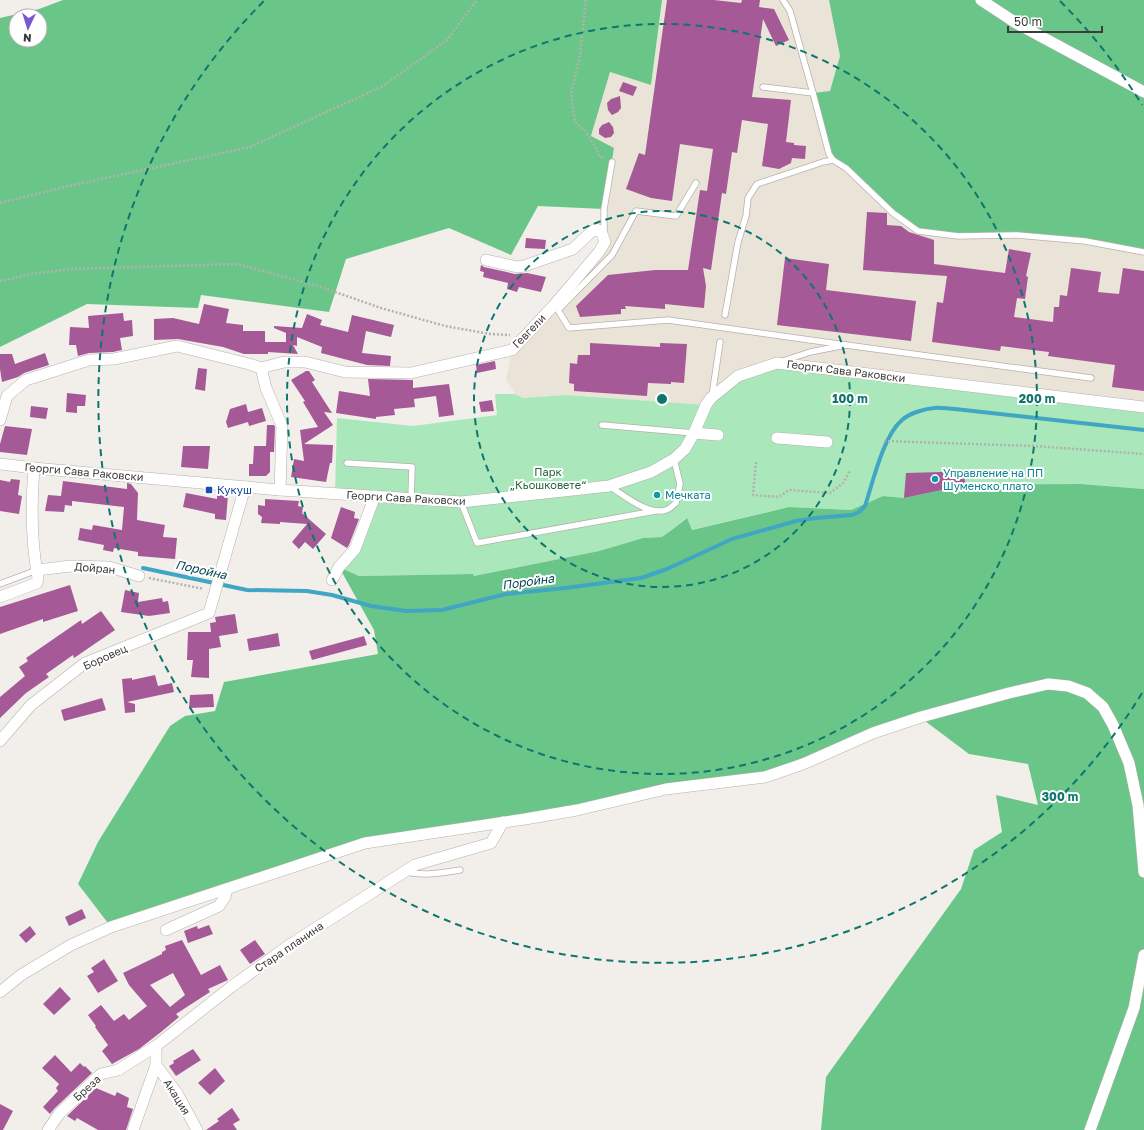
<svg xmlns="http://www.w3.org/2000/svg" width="1144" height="1130" viewBox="0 0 1144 1130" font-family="'Golos Text',sans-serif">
	<rect width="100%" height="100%" fill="#f2efeb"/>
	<!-- built -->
	<polygon fill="#eae3d8" points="662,0 829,0 840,56 830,91 813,93 1017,235 1085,241 1144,252 1144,407 706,405 566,395 523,398 515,394 506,379 512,350 599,252 604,209 614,148 591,137 610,72 651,85"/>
	<!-- green -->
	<polygon fill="#aae7bb" points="777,363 1144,407 1144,489 1081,484 905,498 883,496 851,510 789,507 691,530 686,518 673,529 662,537 643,538 599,551 474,576 473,574 359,576 339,567 355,549 375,497 335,494 337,418 413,426 497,415 495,394 515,394 523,398 566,395 706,405 738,376"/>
	<!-- forest -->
	<g fill="#69c688" fill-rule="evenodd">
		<path d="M63 0H662L651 85 610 72 591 136 614 148 604 209 538 206 511 255 449 228 346 259 329 312 201 295 198 308 87 304 0 347V18L39 9ZM16 16H40V40H16Z"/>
		<polygon points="829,0 1144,0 1144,252 1085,241 1017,235 958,236 918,231 833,160 813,93 830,91 840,56"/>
		<polygon points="1081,484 1144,489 1144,1130 821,1130 826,1077 961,889 974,850 1002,832 996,795 1038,805 1028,764 969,754 921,718 765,777 365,843 111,927 78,884 98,842 170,726 185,716 215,711 224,682 378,654 374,630 339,567 359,576 473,574 474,576 599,551 643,538 662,537 673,529 687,518 692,530 789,507 851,510 883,496 905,498 966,485"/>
	</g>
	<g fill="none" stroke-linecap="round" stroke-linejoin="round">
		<!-- stream -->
		<path stroke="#40a6c3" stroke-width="4" d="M143 568 247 590 307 591 332 595 371 606 406 611 442 610 506 594 565 588 641 578 667 569 732 539 796 521 816 518 852 515 859 512 865 506C873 482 883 436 902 420 910 413 924 409 934 408 940 407 948 409 955 409L1144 430"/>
	</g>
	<!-- building -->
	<g fill="#a55996" fill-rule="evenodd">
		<polygon points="667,0 714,0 741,3 742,0 760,0 759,7 774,9 789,40 776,46 763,19 752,97 791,100 786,142 794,143 794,145 806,146 805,159 792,158 791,163 779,169 762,166 768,124 742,120 737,153 732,152 726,194 722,193 711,270 703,268 706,286 704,308 665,304 665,309 625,306 626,309 621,309 621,314 580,317 576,306 608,275 655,270 688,270 700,190 707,191 713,149 680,144 672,201 651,198 626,189 639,153 645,155"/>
		<polygon points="623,82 637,87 633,96 619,91"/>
		<polygon points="620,96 621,108 618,112 612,115 608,110 607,103 611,99"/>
		<polygon points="609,122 613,127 614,133 611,137 605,138 599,134 599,129 602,125"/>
		<polygon points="867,212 887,213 887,225 901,226 909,232 934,240 934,264 1005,273 1009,249 1031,253 1026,276 1028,277 1025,299 1017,298 1014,317 1053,322 1054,307 1059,307 1060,295 1067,296 1071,268 1101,272 1098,292 1119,294 1123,268 1144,271 1144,391 1112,387 1115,365 1048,356 1049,352 1001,346 1000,351 932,342 937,302 943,303 947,276 863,270"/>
		<polygon points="526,238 546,240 545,249 525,248"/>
		<polygon points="785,258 829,264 826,290 916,301 911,341 777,325"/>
		<polygon points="481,265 484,267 515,274 527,273 546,277 541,292 519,287 517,292 507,289 508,283 483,277 484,272 480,271"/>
		<polygon points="204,304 229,309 226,323 243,325 243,331 265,331 265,342 286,342 286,333 274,328 274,326 302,328 307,314 322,320 320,325 348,332 352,315 394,325 391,337 366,331 362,353 391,356 390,366 367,365 321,353 322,347 297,337 297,346 293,345 298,354 268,352 268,354 244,354 223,347 178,339 154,340 154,319 173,318 199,324"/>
		<polygon points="123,313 124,321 132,320 133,336 120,338 122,350 113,352 89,353 78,356 76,345 69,345 70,327 89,328 88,316"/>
		<polygon points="590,343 660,347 660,343 687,344 684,383 671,382 671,384 648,383 647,396 574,391 574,384 569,383 570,363 577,364 578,355 590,355"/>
		<polygon points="45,353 49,365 24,373 18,377 2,382 0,369 0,354 12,354 15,364"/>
		<polygon points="495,361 496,369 477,373 476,365"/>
		<polygon points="198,368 207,369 205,391 195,389"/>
		<polygon points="306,371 309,371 315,380 312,382 332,413 324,412 333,425 304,444 333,445 332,463 330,463 326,482 291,477 294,459 304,461 300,430 318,427 303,402 305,401 291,380"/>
		<polygon points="368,379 413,380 413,388 449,384 454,415 439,417 436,396 414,399 415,407 394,409 395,415 376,417 376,419 336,413 339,391 370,396"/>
		<polygon points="67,393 86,395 85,406 77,406 77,413 66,412"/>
		<polygon points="492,400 494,411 481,412 479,402"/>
		<polygon points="246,404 248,412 262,408 266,421 249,426 248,422 228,428 226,422 230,409"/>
		<polygon points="31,406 48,408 46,419 30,417"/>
		<polygon points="267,425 274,425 275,427 274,452 270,452 270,472 266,476 249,476 249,464 253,464 254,446 266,446"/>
		<polygon points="5,426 32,429 27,455 0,452 0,444"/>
		<polygon points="183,446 210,446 208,469 181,467"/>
		<polygon points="962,469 966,485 904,498 906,473 942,472"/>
		<polygon points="11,479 20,480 18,495 22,496 19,514 0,511 0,480 10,482"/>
		<polygon points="63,481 127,489 127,483 131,484 138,493 137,520 165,525 163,537 177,538 175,559 138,556 138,552 114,548 113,552 103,550 104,545 78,540 80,528 92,530 93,525 122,530 124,507 72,501 72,506 65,505 64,512 45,511 48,495 61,496"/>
		<polygon points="186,493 217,499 217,494 228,495 226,520 215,519 215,514 183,507"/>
		<polygon points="265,499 299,501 298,506 303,507 302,513 326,534 313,549 305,542 299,549 292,542 307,524 280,522 280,524 261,523 262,517 258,514 258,505 265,506"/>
		<polygon points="341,507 355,512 354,518 359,519 349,545 347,548 331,538"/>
		<polygon points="70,585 78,611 43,622 43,619 0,634 0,607"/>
		<polygon points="125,590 139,593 138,602 162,598 163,602 168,601 170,613 149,616 121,612"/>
		<polygon points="101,611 115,630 74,658 73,655 46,674 49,677 26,693 0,718 0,697 25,676 19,667 28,661 26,658 81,620 82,624"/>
		<polygon points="235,614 238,633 219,636 221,647 209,649 209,678 191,677 193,660 187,660 188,632 211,632 210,623 216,622 215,617"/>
		<polygon points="278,633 280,646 249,651 247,639"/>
		<polygon points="364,636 367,645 312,660 309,651"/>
		<polygon points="155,675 158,686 172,683 174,692 127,702 135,704 135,712 125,713 122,679 132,678 132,680"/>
		<polygon points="213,694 214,707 189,708 190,695"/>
		<polygon points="102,698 106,710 64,721 61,710"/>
		<polygon points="82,909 86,918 69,926 65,917"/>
		<polygon points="209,925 213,934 188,943 184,931 197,926 198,929"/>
		<polygon points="30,926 36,934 26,943 19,935"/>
		<path d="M182 940 201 975 220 965 228 980 208 989 210 992 176 1014 179 1017 161 1032 139 1049 112 1064 102 1051 108 1045 95 1027 96 1026 88 1015 101 1005 114 1021 124 1014 129 1020 147 1006 129 985 123 973 162 954V952L166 950 165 946ZM173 973 185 995 170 1007 150 985Z"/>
		<polygon points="255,940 265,954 250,964 240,950"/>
		<polygon points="104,959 118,981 98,993 87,976 94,972 91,968"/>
		<polygon points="60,987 71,999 54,1015 43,1004"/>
		<polygon points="193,1049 201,1060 176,1076 169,1066 174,1063 173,1061"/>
		<polygon points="55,1055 71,1072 80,1063 84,1067 85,1066 92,1073 54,1109 50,1114 43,1107 58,1091 56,1088 59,1084 42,1068"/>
		<polygon points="215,1068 225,1081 210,1095 198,1083"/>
		<polygon points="96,1088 115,1096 117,1092 129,1098 127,1107 133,1109 126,1130 98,1130 77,1118 75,1121 67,1116"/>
		<polygon points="0,1104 13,1111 3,1130 0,1130"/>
		<polygon points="232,1108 240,1120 233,1124 237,1130 206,1130 219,1121 217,1119"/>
	</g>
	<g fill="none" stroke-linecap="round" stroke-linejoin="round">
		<defs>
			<g id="lane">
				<polyline points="783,0 790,11 813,93"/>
				<polyline points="833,160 846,168 893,213 918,231 958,236 1017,235 1085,241 1144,252"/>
				<polyline points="696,183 676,216 636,211 612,255 558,310 569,328 668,320 846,345"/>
				<polyline points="604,233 604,209 612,162"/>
				<polyline points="725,315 738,242 746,216 748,198 757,184 823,162 833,160 829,154 813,93 763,87"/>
				<polyline points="783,361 810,352 846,345 1091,378"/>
				<polyline points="712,396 720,342"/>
				<polyline points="602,425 694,433"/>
				<polyline points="347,463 412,467 411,499"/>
				<path d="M609 486C624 495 648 516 666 510 670 509 673 505 676 503L680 484 674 459"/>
				<polyline points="461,502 477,543 655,511"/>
				<polyline points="0,584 37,570"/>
				<path d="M406 872C425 876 441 873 460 870"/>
			</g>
			<g id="street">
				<polyline points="981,0 1016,23 1144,92"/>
				<polyline points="261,368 284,362 305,362 345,372 411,373 512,350 555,304 599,252 605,242 601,231 596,229 591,232 573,249 524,266 517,267 486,260"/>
				<polyline points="261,368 266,388 282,426 280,490"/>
				<polyline points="0,420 7,396 26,380 89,360 114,359 177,346 249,364 261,368"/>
				<polyline points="694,433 718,435"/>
				<polyline points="777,438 827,442"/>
				<polyline points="0,464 34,468 280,490 461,502 609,486 651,472 674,459 685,449 694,433 706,405 711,398 738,376 777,363 1144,407"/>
				<polyline points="37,570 71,566 109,567 139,576"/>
				<polyline points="332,580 339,567 355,549 375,496"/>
				<path d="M0 597 37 583 38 578C31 542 31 505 34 468"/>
				<polyline points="0,741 31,705 85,663 209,613 245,487"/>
				<polyline points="166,930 219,906 225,897 227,889"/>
				<polyline points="0,992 21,975 71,945 111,927 365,843 525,819 577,810 666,789 765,777 803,764 873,733 921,717 1009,693 1048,684 1068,686 1087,693 1103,707 1113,725 1129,763 1138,805 1144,872"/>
				<polyline points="156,1065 177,1093 197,1130"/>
				<polyline points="48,1130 59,1114 101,1074 118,1070 156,1046"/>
				<polyline points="133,1130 156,1065 156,1046 231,987 288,946 415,865 491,843 503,822"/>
				<polyline points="1090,1130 1134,1008 1144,955"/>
			</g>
		</defs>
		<!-- lane casing -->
		<use href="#lane" stroke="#b4b1ad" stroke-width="7"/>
		<!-- street casing -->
		<use href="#street" stroke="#b4b1ad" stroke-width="12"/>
		<!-- path -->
		<g stroke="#b3b1ae" stroke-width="2.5" stroke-dasharray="2 2" stroke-linecap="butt">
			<polyline points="586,0 580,55 571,94 575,122 586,132 596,148 599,156 604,158"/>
			<polyline points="0,203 78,184 250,147 383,86 447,40 477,0"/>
			<polyline points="0,281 32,274 70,269 237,264 318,286 381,308 445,326 490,334 510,335"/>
			<polyline points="884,441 1034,446 1144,454"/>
			<polyline points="756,462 753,495 779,497 789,490 830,493 843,483 850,471"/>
			<polyline points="149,578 204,589"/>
		</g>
		<!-- lane -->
		<use href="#lane" stroke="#fff" stroke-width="5.5"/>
		<!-- street -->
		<use href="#street" stroke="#fff" stroke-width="11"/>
	</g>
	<!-- distance rings -->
	<g fill="none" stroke="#0f766e" stroke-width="2" stroke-dasharray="7 5">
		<circle cx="662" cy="399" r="188"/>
		<circle cx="662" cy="399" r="375"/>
		<path d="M1142 693A563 563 0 1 1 264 1M1060 1A563 563 0 0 1 1142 105"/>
	</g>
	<!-- markers -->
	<g fill="#0f9aa8" stroke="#fff" stroke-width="1.5">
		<circle cx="935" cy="479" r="4"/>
		<circle cx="657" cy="495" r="4"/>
	</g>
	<rect fill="#1a4fb4" stroke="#fff" stroke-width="1.5" x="205" y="486" width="8" height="8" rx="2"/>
	<g text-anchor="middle" stroke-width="4" stroke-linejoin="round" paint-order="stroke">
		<!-- street labels -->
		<g font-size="11" fill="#3d3c3a" stroke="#fff">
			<text transform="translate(529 331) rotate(-46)" y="4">Гевгели</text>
			<text transform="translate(846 371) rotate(7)" y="4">Георги Сава Раковски</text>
			<text transform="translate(84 472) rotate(5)" y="4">Георги Сава Раковски</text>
			<text transform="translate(406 498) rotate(3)" y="4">Георги Сава Раковски</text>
			<text transform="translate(95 568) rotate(5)" y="4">Дойран</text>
			<text transform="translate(105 657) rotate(-24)" y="4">Боровец</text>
			<text transform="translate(289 947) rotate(-34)" y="4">Стара планина</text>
			<text transform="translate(87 1088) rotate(-42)" y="4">Бреза</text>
			<text transform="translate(177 1097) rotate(58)" y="4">Акация</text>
		</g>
		<!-- park labels -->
		<g font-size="11" fill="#23653c" stroke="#fff">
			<text x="548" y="476">Парк<tspan x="548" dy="13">„Кьошковете“</tspan></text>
		</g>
		<!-- culture labels -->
		<g font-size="11" fill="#0d838f" stroke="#fff" text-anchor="start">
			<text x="943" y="477">Управление на ПП<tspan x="943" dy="13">Шуменско плато</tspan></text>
			<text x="665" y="499">Мечката</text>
		</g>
		<!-- transit labels -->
		<g font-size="11" fill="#164399" stroke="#fff" text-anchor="start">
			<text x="217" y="494">Кукуш</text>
		</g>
		<!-- water labels -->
		<g font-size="12" font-style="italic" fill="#064454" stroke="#fff">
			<text transform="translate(201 570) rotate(12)" y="4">Поройна</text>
			<text transform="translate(528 582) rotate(-8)" y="4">Поройна</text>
		</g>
	</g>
	<circle cx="662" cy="399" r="6" fill="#0f766e" stroke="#fff" stroke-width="2"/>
	<g font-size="12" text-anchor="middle" font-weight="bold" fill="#0f766e" stroke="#fff" stroke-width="4" stroke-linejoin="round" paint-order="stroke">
		<text x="850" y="403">100 m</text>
		<text x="1037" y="403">200 m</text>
		<text x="1060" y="801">300 m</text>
	</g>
	<!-- north arrow -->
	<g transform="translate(28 28) rotate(184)"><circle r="19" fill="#ffffff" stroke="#b1b1b0"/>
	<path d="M0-3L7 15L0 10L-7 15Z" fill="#7857d1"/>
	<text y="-6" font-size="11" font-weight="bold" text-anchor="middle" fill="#3d3c3a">N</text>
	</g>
	<!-- scale -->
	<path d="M1008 26v6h94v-6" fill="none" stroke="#3d3c3a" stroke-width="2"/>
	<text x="1014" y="26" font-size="12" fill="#3d3c3a" stroke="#ffffff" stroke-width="3" paint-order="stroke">50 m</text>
</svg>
